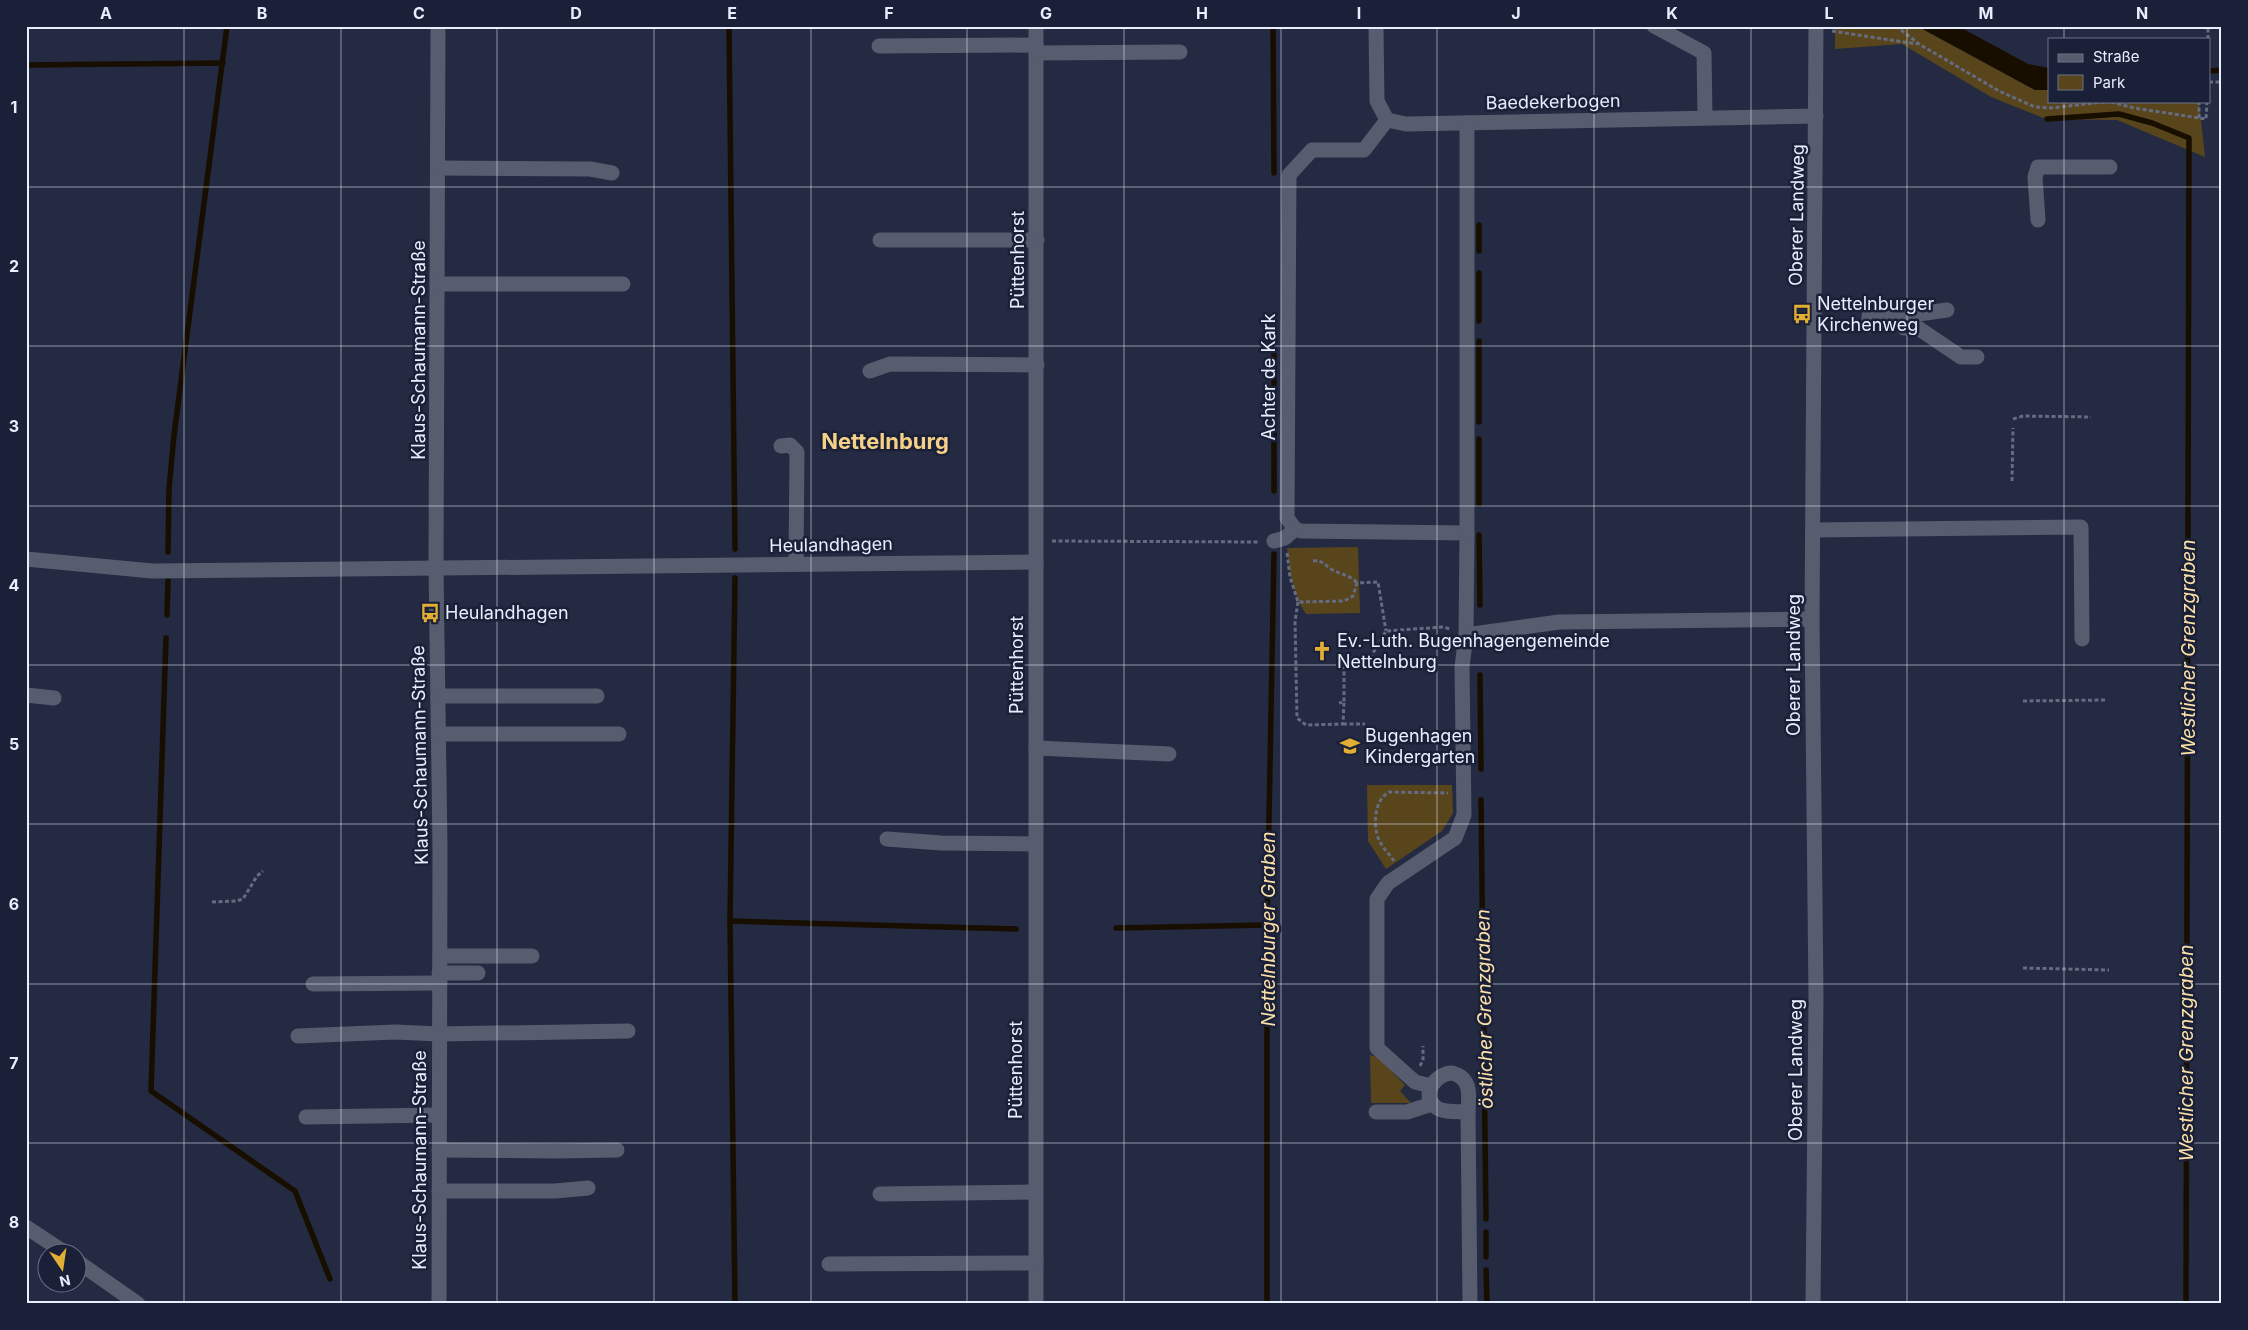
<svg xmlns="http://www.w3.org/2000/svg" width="2248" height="1330" viewBox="0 0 2248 1330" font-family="Inter,sans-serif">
	<rect width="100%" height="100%" fill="#232a42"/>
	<!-- green -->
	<g fill="#58451c">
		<polygon points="1835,26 1917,26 2035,90 2049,90 2049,101 2199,101 2205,157 2117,120 2046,119 1991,97 1902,44 1835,49"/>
		<path d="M1358 547 1360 613 1306 614C1292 594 1290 572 1287 548Z"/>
		<polygon points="1367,785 1452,785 1453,813 1442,831 1386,869 1368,841"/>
		<polygon points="1370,1055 1378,1057 1405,1085 1400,1091 1411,1103 1371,1103"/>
	</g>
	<!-- water -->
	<polygon fill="#180e00" points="1917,26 1958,26 2028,64 2049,68 2049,90 2035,90"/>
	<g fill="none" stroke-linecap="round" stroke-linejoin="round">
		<!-- stream -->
		<g stroke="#180e00" stroke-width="5.5">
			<polyline points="729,26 735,549"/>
			<polyline points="1273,26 1274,173"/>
			<polyline points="26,65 223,63"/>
			<polyline points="2209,71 2222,70"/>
			<polyline points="2047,119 2119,114 2152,123 2189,138 2186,1304"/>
			<polyline points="1479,225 1479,251"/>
			<polyline points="1479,273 1479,321"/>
			<polyline points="1479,341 1479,422"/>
			<polyline points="1274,351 1274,385"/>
			<polyline points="1274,425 1274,491"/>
			<polyline points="1479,439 1479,504"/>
			<polyline points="1479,535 1480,605"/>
			<polyline points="168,552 169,489 174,435 227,26"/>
			<polyline points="167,615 168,581"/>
			<polyline points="166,638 151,1091 295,1191 330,1279"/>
			<polyline points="1480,675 1481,769"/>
			<polyline points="1481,800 1486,1219"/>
			<polyline points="730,921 735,578"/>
			<polyline points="1116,928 1267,925"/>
			<polyline points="1486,1232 1486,1257"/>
			<polyline points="1486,1270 1487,1304"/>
			<polyline points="735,1304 730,921 1016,929"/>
			<polyline points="1267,1304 1267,925 1274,554"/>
		</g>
		<!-- path -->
		<g stroke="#656c81" stroke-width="3" stroke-dasharray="4 2.5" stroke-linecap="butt">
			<polyline points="1896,26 1919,44 1999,91 2035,107 2052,108 2112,101"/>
			<polyline points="1832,31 1917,44"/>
			<polyline points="2208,39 2208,26"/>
			<polyline points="2209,82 2222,82"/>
			<polyline points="2199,101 2199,118"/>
			<polyline points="2111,102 2134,108 2206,119 2207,101"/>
			<polyline points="2013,419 2023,416 2091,417"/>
			<polyline points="2012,481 2013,428"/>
			<polyline points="1052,541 1258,542"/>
			<polyline points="1287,553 1290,577 1298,602 1344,601 1353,596 1357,583 1378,582 1386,631"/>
			<path d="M1313 561C1322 560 1324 564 1331 569 1341 575 1349 574 1357 583"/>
			<polyline points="1298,602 1295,621 1297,718 1306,725 1343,724 1344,702"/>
			<polyline points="1338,658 1344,658 1344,702 1339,703"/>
			<polyline points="1344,658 1370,658 1386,631 1443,627 1450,629"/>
			<polyline points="2023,701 2106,700"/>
			<polyline points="1343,724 1365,724"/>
			<path d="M1394 861C1390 855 1384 849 1380 842 1372 827 1374 800 1389 792L1448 793"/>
			<polyline points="212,902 236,901 243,899 257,876 263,871"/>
			<polyline points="2023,968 2109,970"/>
			<polyline points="1420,1066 1423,1060 1423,1046"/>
		</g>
		<!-- minor -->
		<g stroke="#575d6f" stroke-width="15">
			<polyline points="438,26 436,567 440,848 439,1304"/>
			<polyline points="1036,26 1036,1304"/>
			<polyline points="1376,26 1377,101 1387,120 1406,124 1816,116"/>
			<polyline points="1654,26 1704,53 1705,117"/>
			<polyline points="879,46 1036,45"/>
			<polyline points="1036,53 1180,52"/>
			<polyline points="1387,120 1364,150 1312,150 1289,175 1287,518 1295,529 1301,531 1467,533 1466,635 1462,667 1464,815 1455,838 1388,883 1377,899 1377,1048 1415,1082 1431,1086"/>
			<polyline points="1467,123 1467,533"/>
			<polyline points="438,168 590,169 612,173"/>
			<polyline points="2038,220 2035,177 2038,167 2110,167"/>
			<polyline points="880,240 1037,240"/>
			<polyline points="438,284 623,284"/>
			<polyline points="1904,316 1904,328 1918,328 1961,357 1977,357"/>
			<polyline points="1869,326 1869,316 1904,316 1947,310"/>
			<polyline points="870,371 890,364 1037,365"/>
			<polyline points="781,446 790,445 797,452 796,564"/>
			<polyline points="1813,530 2081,527 2082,639"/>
			<polyline points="1274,541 1285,538 1295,529"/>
			<polyline points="26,559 152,571 1036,562"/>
			<polyline points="1466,635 1559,622 1812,619"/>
			<polyline points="26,695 54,698"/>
			<polyline points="438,696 597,696"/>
			<polyline points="439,734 619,734"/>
			<polyline points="1036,748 1169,754"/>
			<polyline points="887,839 941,843 1035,844"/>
			<polyline points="440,956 532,956"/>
			<polyline points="439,973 478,973"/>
			<polyline points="313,984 440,983"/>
			<polyline points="298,1036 395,1032 439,1034 628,1031"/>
			<path d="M1452 1073C1472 1078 1469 1096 1468 1112 1459 1111 1445 1113 1437 1108 1419 1097 1435 1073 1452 1073Z"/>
			<polyline points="1376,1112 1407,1112 1432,1104"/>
			<polyline points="1468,1112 1470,1304"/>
			<polyline points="306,1117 439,1115"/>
			<polyline points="439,1150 555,1151 617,1150"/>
			<polyline points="439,1191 555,1191 588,1188"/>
			<polyline points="880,1194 1035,1192"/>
			<polyline points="26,1227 64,1252"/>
			<polyline points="78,1262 138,1304"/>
			<polyline points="829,1264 1036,1263"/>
			<polyline points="1813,1304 1816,997 1812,619 1816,26"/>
		</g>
	</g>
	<!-- grid -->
	<path fill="none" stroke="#e9eefe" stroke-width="1" stroke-opacity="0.55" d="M184 26V1304M341 26V1304M497 26V1304M654 26V1304M811 26V1304M967 26V1304M1124 26V1304M1281 26V1304M1437 26V1304M1594 26V1304M1751 26V1304M1907 26V1304M2064 26V39M2064 101V1304M26 187H2222M26 346H2222M26 506H2222M26 665H2222M26 824H2222M26 984H2222M26 1143H2222"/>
	<!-- icons -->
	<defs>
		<symbol id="bus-bare" viewBox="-9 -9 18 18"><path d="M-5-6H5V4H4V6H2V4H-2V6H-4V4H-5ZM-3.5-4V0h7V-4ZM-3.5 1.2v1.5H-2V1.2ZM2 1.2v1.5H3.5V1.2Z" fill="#e2ae34" stroke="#1a2037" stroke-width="2.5" paint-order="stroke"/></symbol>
		<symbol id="church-bare" viewBox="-9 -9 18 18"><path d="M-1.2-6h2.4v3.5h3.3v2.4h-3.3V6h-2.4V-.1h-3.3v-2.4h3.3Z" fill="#e2ae34" stroke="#1a2037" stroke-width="2.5" paint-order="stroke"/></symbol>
		<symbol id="school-bare" viewBox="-9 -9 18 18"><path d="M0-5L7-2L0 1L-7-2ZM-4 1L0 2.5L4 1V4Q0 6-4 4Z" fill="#e2ae34" stroke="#1a2037" stroke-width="2.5" paint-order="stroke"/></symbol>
	</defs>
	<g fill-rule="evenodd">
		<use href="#bus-bare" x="1788" y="300" width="28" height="28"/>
		<use href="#bus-bare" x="416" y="599" width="28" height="28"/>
		<use href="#church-bare" x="1308" y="637" width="28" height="28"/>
		<use href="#school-bare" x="1336" y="732" width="28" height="28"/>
	</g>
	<g text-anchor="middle" stroke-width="5" stroke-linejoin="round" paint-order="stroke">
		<!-- street labels -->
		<g font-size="18" fill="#e9eefe" stroke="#1a2037">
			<text transform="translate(1553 102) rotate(-1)" y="6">Baedekerbogen</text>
			<text transform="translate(1797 215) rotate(-89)" y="6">Oberer Landweg</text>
			<text transform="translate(1018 260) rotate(-90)" y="6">Püttenhorst</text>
			<text transform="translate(419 350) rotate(-90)" y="6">Klaus-Schaumann-Straße</text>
			<text transform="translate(1269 377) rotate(-90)" y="6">Achter de Kark</text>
			<text transform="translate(831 545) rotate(-1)" y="6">Heulandhagen</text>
			<text transform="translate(1017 665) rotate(-90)" y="6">Püttenhorst</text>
			<text transform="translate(1794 665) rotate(-90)" y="6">Oberer Landweg</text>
			<text transform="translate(420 755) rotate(-91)" y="6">Klaus-Schaumann-Straße</text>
			<text transform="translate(1016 1070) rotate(-90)" y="6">Püttenhorst</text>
			<text transform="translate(1796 1070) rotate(-90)" y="6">Oberer Landweg</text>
			<text transform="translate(420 1160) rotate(-90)" y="6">Klaus-Schaumann-Straße</text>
		</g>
		<!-- poi labels -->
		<g font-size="18" fill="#e9eefe" stroke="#1a2037" text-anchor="start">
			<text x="1817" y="310">Nettelnburger<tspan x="1817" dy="21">Kirchenweg</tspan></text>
			<text x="445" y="619">Heulandhagen</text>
			<text x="1337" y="647">Ev.-Luth. Bugenhagengemeinde<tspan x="1337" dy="21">Nettelnburg</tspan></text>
			<text x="1365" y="742">Bugenhagen<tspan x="1365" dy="21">Kindergarten</tspan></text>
		</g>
		<!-- water labels -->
		<g font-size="19" font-style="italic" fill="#fde1a9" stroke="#1a2037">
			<text transform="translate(2188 648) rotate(-90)" y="7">Westlicher Grenzgraben</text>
			<text transform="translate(1268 929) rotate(-90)" y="7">Nettelnburger Graben</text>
			<text transform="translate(1484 1009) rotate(-91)" y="7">östlicher Grenzgraben</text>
			<text transform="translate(2186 1053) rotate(-90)" y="7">Westlicher Grenzgraben</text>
		</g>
		<!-- district labels -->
		<g font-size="22" font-weight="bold" fill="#f5d188" stroke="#1a2037">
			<text x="885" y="449">Nettelnburg</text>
		</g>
	</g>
	<!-- border -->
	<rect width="2248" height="1330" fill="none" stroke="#1a2037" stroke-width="55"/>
	<!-- legend -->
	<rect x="2048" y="38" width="162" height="65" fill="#1a2037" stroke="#6d7287"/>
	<rect x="2058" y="54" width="25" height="8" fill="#575d6f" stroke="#6d7287"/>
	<text x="2093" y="62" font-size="15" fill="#e9eefe">Straße</text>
	<rect x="2058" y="75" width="25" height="15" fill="#58451c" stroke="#6d7287"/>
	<text x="2093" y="88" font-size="15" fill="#e9eefe">Park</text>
	<!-- north arrow -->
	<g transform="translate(62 1268) rotate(167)"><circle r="24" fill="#1a2037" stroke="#6d7287"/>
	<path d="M0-4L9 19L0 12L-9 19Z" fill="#e2ae34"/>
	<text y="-8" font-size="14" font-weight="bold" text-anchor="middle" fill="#e9eefe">N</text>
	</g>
	<rect x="28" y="28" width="2192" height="1274" fill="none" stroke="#e9eefe" stroke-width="2"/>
	<g font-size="16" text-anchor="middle" font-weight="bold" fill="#e9eefe">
		<text x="106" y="19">A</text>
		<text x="262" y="19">B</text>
		<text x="419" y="19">C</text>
		<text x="576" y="19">D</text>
		<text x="732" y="19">E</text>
		<text x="889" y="19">F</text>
		<text x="1046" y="19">G</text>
		<text x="1202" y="19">H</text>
		<text x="1359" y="19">I</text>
		<text x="1516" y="19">J</text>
		<text x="1672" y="19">K</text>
		<text x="1829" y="19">L</text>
		<text x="1986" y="19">M</text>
		<text x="2142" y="19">N</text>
		<text x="14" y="113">1</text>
		<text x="14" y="272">2</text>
		<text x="14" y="432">3</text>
		<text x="14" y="591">4</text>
		<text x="14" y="750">5</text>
		<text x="14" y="910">6</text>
		<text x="14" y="1069">7</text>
		<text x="14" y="1228">8</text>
	</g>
</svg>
